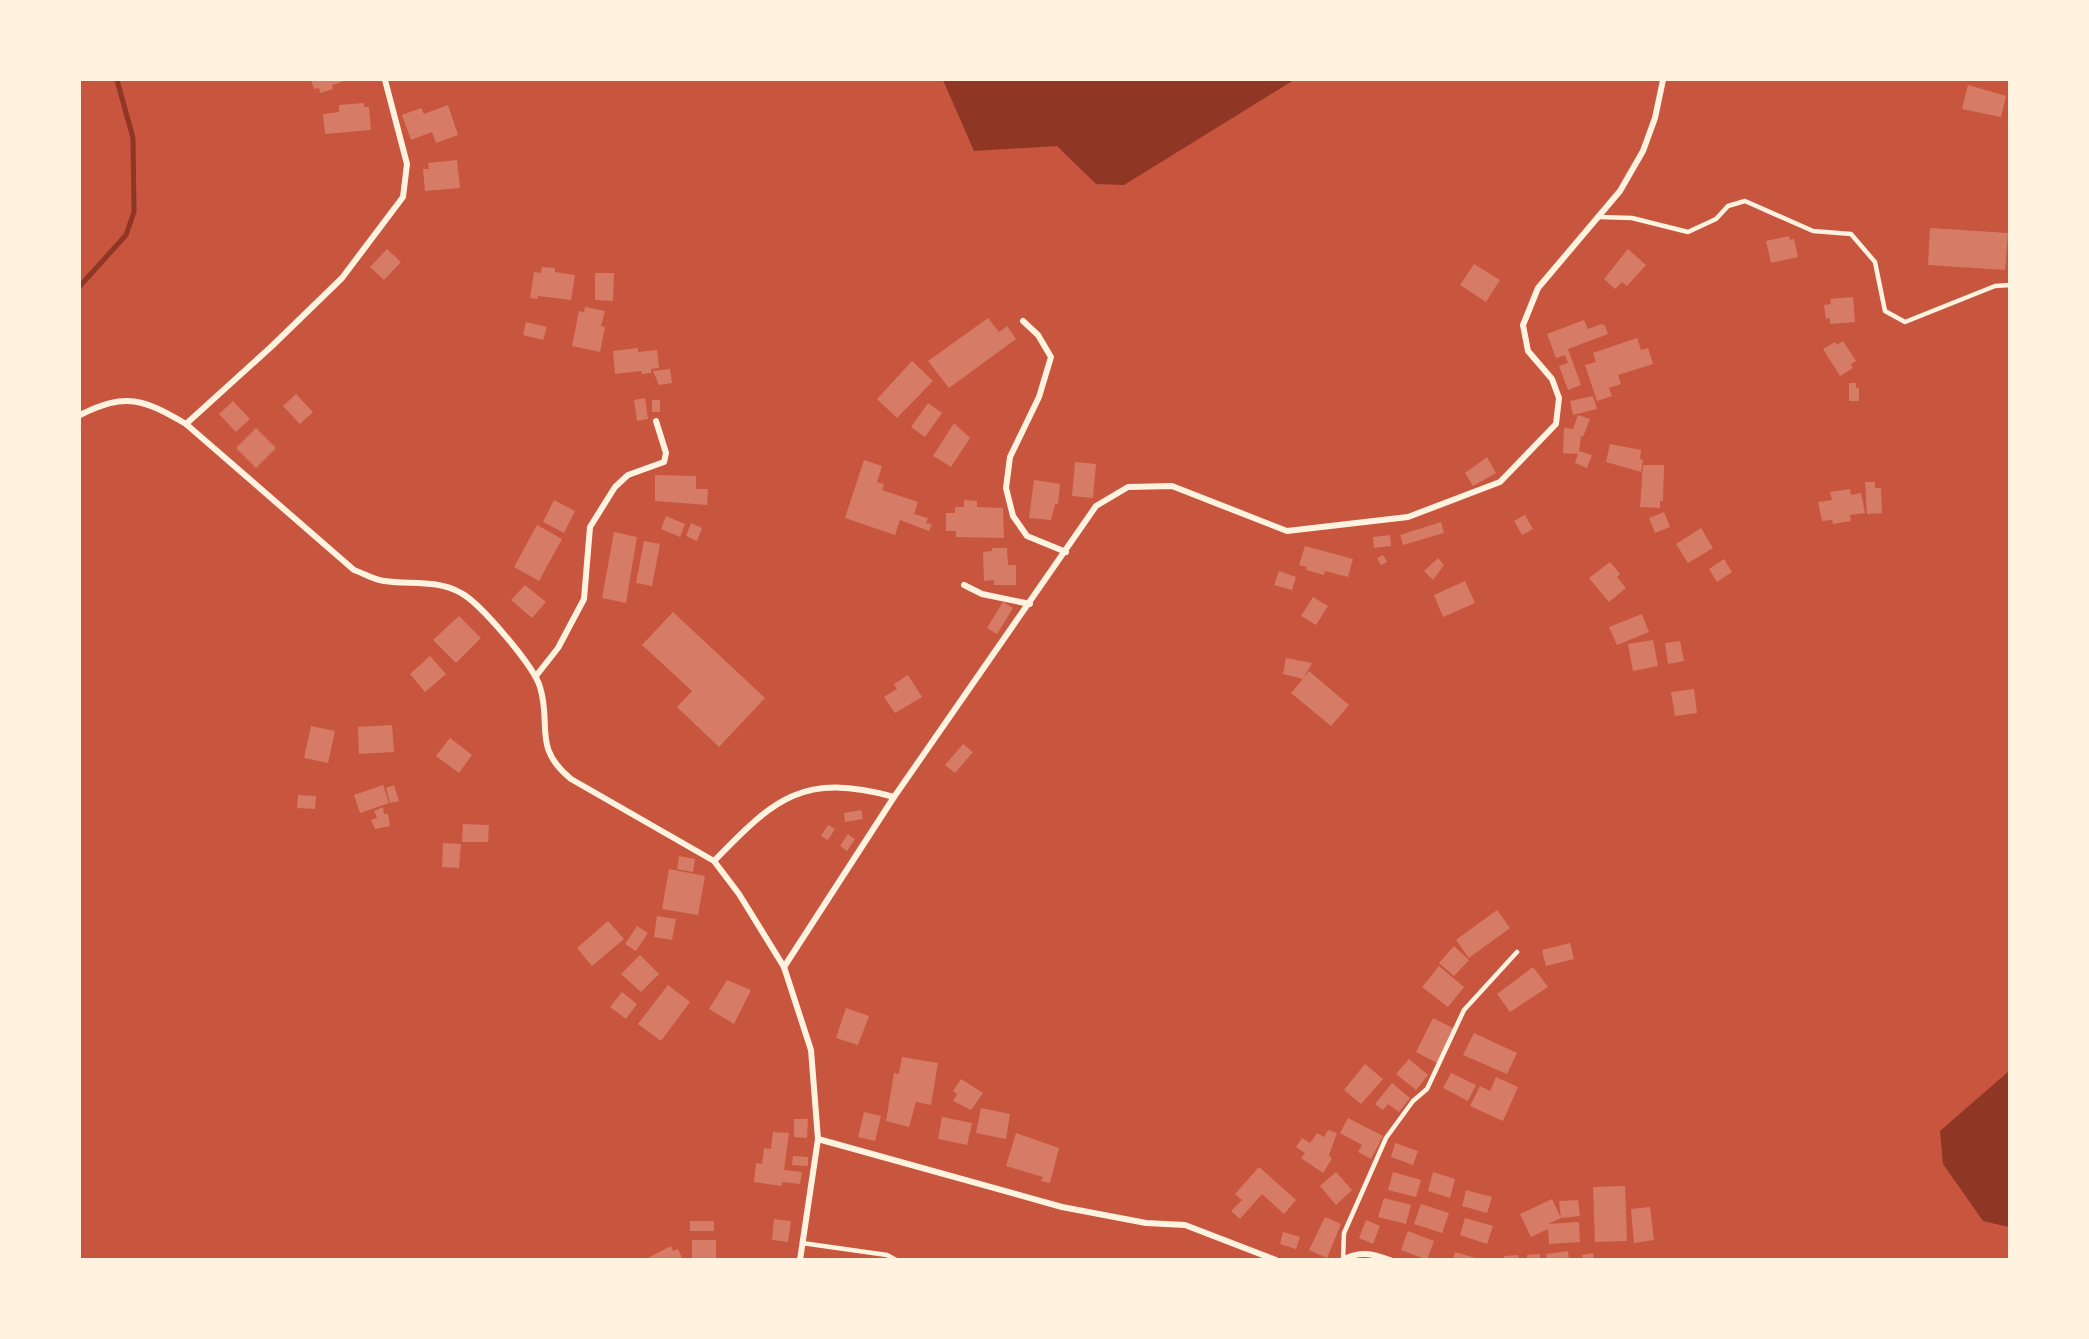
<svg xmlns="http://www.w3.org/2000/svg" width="2089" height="1339" viewBox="0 0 2089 1339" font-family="Rubik,sans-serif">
	<rect width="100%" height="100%" fill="#c8553d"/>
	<!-- water -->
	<g fill="#8f3625">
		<polygon points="943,80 1294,80 1124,185 1096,184 1057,146 974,151"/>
		<polygon points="2009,1071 2009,1227 1983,1221 1943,1164 1940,1131"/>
	</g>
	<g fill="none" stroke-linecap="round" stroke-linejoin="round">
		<!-- stream -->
		<polyline stroke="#8f3625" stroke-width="5" points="80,286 126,235 134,212 133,138 117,80"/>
	</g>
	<!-- building -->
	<g fill="#d67c66">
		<polygon points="311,80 347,80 332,85 333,89 320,93 319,88 314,89"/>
		<polygon points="1968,85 2006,96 2001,117 1962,109"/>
		<polygon points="364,103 364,107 369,107 371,130 325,134 323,114 339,112 339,105"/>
		<polygon points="448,105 458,135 436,143 432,132 411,140 402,115 421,108 424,114"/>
		<polygon points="457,160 460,188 425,191 423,169 429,169 428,163"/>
		<polygon points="1930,228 2008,233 2005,270 1928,265"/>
		<polygon points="1789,236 1790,240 1794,239 1798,257 1771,263 1766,241"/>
		<polygon points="387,249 401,262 384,280 370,267"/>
		<polygon points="1628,249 1646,265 1627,286 1622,282 1615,289 1604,279"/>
		<polygon points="1474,264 1500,280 1486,302 1460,285"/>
		<polygon points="542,267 555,268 555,272 575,275 571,300 538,296 537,299 530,298 534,272 541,273"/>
		<polygon points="595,273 614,273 613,301 595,300"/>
		<polygon points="1853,297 1855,322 1830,324 1830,318 1826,319 1824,305 1831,304 1830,299"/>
		<polygon points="585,307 605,311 601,326 605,327 600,352 572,346 579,311 584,312"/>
		<polygon points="988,318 999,332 1007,326 1016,339 949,388 928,361"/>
		<polygon points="1584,320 1588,329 1602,324 1605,326 1608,334 1568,349 1581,385 1568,390 1559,366 1568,363 1565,355 1556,358 1547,334"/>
		<polygon points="526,322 547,327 543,340 523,335"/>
		<polygon points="1637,338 1641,350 1648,348 1653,364 1618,375 1621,384 1609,388 1612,396 1597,401 1585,365 1596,362 1593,353"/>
		<polygon points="1843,341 1856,361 1851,364 1853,368 1840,376 1823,349 1835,342 1837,345"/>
		<polygon points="638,348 638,352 657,350 659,368 651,369 651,373 642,374 641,371 615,374 613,351"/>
		<polygon points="912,361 933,381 897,418 877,399"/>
		<polygon points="670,369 672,383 659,385 653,371"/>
		<polygon points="1849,383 1856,383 1856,388 1859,388 1859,401 1849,401"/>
		<polygon points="296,394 313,412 300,424 283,406"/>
		<polygon points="1593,396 1597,409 1573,415 1570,401"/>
		<polygon points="645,398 648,419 637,421 634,400"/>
		<rect x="652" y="400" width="8" height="12"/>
		<polygon points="233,401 250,419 236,432 219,414"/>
		<polygon points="928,403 942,413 925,437 911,427"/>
		<polygon points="1578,415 1590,419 1583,437 1581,436 1579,451 1592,455 1587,468 1575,463 1578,454 1563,453 1564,428 1573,429"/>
		<polygon points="954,423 970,438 951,467 933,456"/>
		<polygon points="256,428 276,448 256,468 236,448"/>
		<polygon points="1610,444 1641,450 1640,459 1643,460 1641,472 1606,462"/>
		<polygon points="1487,457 1496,473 1473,486 1465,473"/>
		<polygon points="864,460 882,466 877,482 884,484 882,490 918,502 914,514 928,518 926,523 932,524 929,531 900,520 895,535 845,518"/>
		<polygon points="1075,462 1096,464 1093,498 1072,496"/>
		<polygon points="1643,465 1664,465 1663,501 1660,501 1660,508 1640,507"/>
		<polygon points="655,475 696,476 696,489 708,489 707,505 655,501"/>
		<polygon points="1034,480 1060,484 1058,504 1055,504 1051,520 1029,518"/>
		<polygon points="1865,482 1875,482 1875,488 1881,488 1882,513 1867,514"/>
		<polygon points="1850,489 1851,495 1861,493 1865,513 1850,515 1851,521 1833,524 1832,520 1822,521 1818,502 1832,500 1830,492"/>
		<polygon points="554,500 575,511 564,533 543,522"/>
		<polygon points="964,500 977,501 977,507 1003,508 1004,538 956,537 956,531 946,531 946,513 955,513 955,507 964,507"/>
		<polygon points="1664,512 1670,527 1655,533 1649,518"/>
		<polygon points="1525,515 1533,529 1522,535 1514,521"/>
		<polygon points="666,516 685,524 680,537 661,529"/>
		<polygon points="1441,522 1444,533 1403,545 1400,535"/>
		<polygon points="691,523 702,528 697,541 686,536"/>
		<polygon points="537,525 562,539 539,581 514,567"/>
		<polygon points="1701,528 1713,548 1688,563 1676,544"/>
		<polygon points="614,532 637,537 626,603 602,598"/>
		<polygon points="1390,535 1391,546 1374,548 1373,537"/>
		<polygon points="644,541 660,544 652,586 636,583"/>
		<polygon points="1305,546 1353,559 1348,577 1325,571 1324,575 1306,570 1307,567 1299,565"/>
		<polygon points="992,548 1007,548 1008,565 1016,565 1016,585 994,585 994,580 984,581 983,552 992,551"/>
		<polygon points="1383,555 1387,562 1381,565 1377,558"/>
		<polygon points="1438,558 1444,565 1433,580 1424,571"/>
		<polygon points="1724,559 1732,572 1717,582 1709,569"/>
		<polygon points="1610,562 1620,574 1617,577 1626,588 1609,602 1589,578"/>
		<polygon points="1279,571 1296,577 1292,590 1274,585"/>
		<polygon points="1465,581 1475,603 1443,617 1434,595"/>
		<polygon points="525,585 546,602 532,618 511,600"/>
		<polygon points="1313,597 1328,606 1316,625 1301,616"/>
		<polygon points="1003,602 1013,608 997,634 987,628"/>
		<polygon points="673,612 765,698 719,747 677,707 692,691 642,645"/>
		<polygon points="1642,614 1649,632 1617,645 1609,627"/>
		<polygon points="459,616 481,638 456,663 433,640"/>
		<polygon points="1653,640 1658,666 1633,671 1628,644"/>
		<polygon points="1680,641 1684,661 1668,664 1665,643"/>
		<polygon points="430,656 446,674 425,692 410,674"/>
		<polygon points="1286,658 1312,663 1303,679 1309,671 1349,705 1331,726 1291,693 1303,679 1283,674"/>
		<polygon points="908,675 922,697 895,713 884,697 897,689 894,684"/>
		<polygon points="1694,689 1697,713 1675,716 1671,692"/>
		<polygon points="392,725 394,752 359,754 358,727"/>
		<polygon points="311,726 335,731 328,763 304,758"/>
		<polygon points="450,738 472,755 459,773 436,756"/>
		<polygon points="963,744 973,752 955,773 945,765"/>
		<polygon points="383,785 389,803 360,813 354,795"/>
		<polygon points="394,785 399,801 390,803 386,788"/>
		<polygon points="298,795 316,796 315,809 297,808"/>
		<polygon points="383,807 384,814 388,814 390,826 375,829 371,820 377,818 374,811"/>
		<polygon points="861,810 863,819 845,822 844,813"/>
		<polygon points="463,824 489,825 488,842 462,842"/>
		<polygon points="828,825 835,829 828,840 821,836"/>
		<polygon points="848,834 855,839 847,851 840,846"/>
		<polygon points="443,843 461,844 459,868 442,867"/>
		<polygon points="679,856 695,859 693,872 677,869"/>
		<polygon points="669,869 705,876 698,915 662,909"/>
		<polygon points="1497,910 1510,928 1469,958 1456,940"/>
		<polygon points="657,916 676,919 672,940 654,937"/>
		<polygon points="608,921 624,939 592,966 577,948"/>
		<polygon points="637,926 648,933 636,951 625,944"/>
		<polygon points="1570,943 1574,959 1546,966 1542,950"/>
		<polygon points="1454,946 1469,960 1454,976 1439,963"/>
		<polygon points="640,955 659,974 641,992 621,974"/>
		<polygon points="1439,966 1464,987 1448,1007 1422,987"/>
		<polygon points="1533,967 1548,987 1510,1012 1497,994"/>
		<polygon points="727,980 751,990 734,1024 709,1009"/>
		<polygon points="668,985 690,1002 661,1041 638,1024"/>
		<polygon points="622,992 637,1004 626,1019 610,1007"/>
		<polygon points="846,1008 869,1016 858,1045 836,1038"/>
		<polygon points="1433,1018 1455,1029 1437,1063 1416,1052"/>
		<polygon points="1474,1033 1517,1053 1507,1074 1463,1055"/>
		<polygon points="902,1057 938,1063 931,1105 916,1102 909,1127 886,1121 894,1073 899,1074"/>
		<polygon points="1409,1059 1428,1075 1416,1090 1396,1074"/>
		<polygon points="1365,1064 1383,1079 1361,1104 1344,1090"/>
		<polygon points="1451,1073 1476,1085 1468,1101 1443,1088"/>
		<polygon points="1496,1077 1518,1087 1503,1121 1470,1106 1480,1086 1490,1091"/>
		<polygon points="961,1079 983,1093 971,1110 953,1101 957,1094 953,1091"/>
		<polygon points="1392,1083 1410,1098 1399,1112 1388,1104 1383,1110 1375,1104"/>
		<polygon points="981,1108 1010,1114 1006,1139 976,1133"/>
		<polygon points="864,1112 881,1116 875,1141 858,1137"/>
		<polygon points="942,1117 972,1123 967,1145 938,1139"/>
		<polygon points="1348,1118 1383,1136 1371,1159 1358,1152 1362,1145 1340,1133"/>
		<polygon points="794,1119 808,1119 807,1138 794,1137"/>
		<polygon points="1328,1130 1337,1133 1329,1155 1332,1159 1323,1173 1301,1158 1305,1153 1296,1147 1302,1138 1310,1143 1317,1133 1324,1137"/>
		<polygon points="773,1132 789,1133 784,1170 802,1172 800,1184 782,1182 782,1186 754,1182 756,1163 762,1164 764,1148 771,1149"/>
		<polygon points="1016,1133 1059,1148 1050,1183 1041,1181 1043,1177 1006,1166"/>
		<polygon points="1395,1143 1418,1151 1413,1165 1391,1157"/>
		<polygon points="793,1156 808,1157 808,1166 792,1165"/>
		<polygon points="1259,1167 1296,1200 1284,1214 1262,1194 1240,1219 1231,1211 1242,1200 1235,1194"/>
		<polygon points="1336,1172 1352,1190 1336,1205 1320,1186"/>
		<polygon points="1393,1172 1421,1180 1416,1197 1388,1190"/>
		<polygon points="1433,1172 1455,1179 1450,1198 1428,1191"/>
		<polygon points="1625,1186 1627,1241 1595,1242 1593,1187"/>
		<polygon points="1466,1190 1492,1197 1487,1213 1462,1206"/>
		<polygon points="1384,1198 1411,1205 1406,1224 1378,1217"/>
		<polygon points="1552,1199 1561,1218 1548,1224 1579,1222 1580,1242 1549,1244 1548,1229 1531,1237 1520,1214"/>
		<polygon points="1578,1200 1580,1216 1561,1218 1559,1201"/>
		<polygon points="1421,1204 1449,1213 1442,1233 1414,1224"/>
		<polygon points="1650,1207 1654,1240 1634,1243 1631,1209"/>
		<polygon points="1325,1217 1341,1224 1327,1258 1309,1250"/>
		<polygon points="1465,1218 1493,1226 1487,1244 1460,1235"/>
		<polygon points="774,1219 791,1221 788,1242 772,1240"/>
		<polygon points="1366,1220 1380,1226 1373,1244 1359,1238"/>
		<rect x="690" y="1221" width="24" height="10"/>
		<polygon points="1408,1231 1434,1241 1427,1260 1401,1250"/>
		<polygon points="1283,1232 1300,1237 1296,1249 1280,1244"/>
		<rect x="692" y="1240" width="24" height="18"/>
		<polygon points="671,1246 673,1251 678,1249 683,1260 644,1260"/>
		<polygon points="1568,1251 1569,1260 1547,1260 1546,1254"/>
		<polygon points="1455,1252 1479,1259 1479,1260 1453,1260"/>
		<polygon points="1593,1253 1594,1260 1583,1260 1582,1255"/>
		<polygon points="1540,1254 1540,1260 1527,1260 1527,1255"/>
		<polygon points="1518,1255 1519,1260 1504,1260 1504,1256"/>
	</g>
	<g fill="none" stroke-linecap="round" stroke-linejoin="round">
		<!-- service -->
		<g stroke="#fff3e0" stroke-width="4.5">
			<polyline points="1599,217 1632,218 1688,232 1716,219 1728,206 1745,201 1813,231 1851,234 1875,262 1885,311 1905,322 1995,286 2010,285"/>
			<polyline points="802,1243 887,1255 896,1260"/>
			<polyline points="1343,1260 1344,1233 1386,1138 1413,1101 1427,1089 1464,1010 1517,952"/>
		</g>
		<!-- minor -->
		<g stroke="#fff3e0" stroke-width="6">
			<polyline points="1023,321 1038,335 1051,357 1039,397 1010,457 1006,488 1013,516 1027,536 1066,552"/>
			<path d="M80 415C126 392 143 399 186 424L354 570C363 573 374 580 384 581 411 585 436 579 461 593 480 603 534 666 540 687 552 726 532 747 571 779L714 861 739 894 784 967 811 1050 818 1139 800 1260"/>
			<polyline points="186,424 272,346 342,278 403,197 407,164 385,80"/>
			<polyline points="964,585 982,594 1030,604"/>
			<polyline points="536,676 558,648 584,599 590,527 615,487 628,475 664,462 666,453 656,421"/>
			<path d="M714 861C775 798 803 772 894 797"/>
			<polyline points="784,967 894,797 1096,506 1128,487 1172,486 1287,531 1408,517 1500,482 1556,424 1559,398 1552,379 1528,351 1523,325 1538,288 1620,191 1643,151 1655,118 1663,80"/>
			<polyline points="818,1139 1062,1207 1146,1223 1185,1225 1276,1260"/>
			<path d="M1343 1260C1359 1250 1373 1254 1390 1260"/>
		</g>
	</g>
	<!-- border -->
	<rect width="2089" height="1339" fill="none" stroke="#fff3e0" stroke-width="162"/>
</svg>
